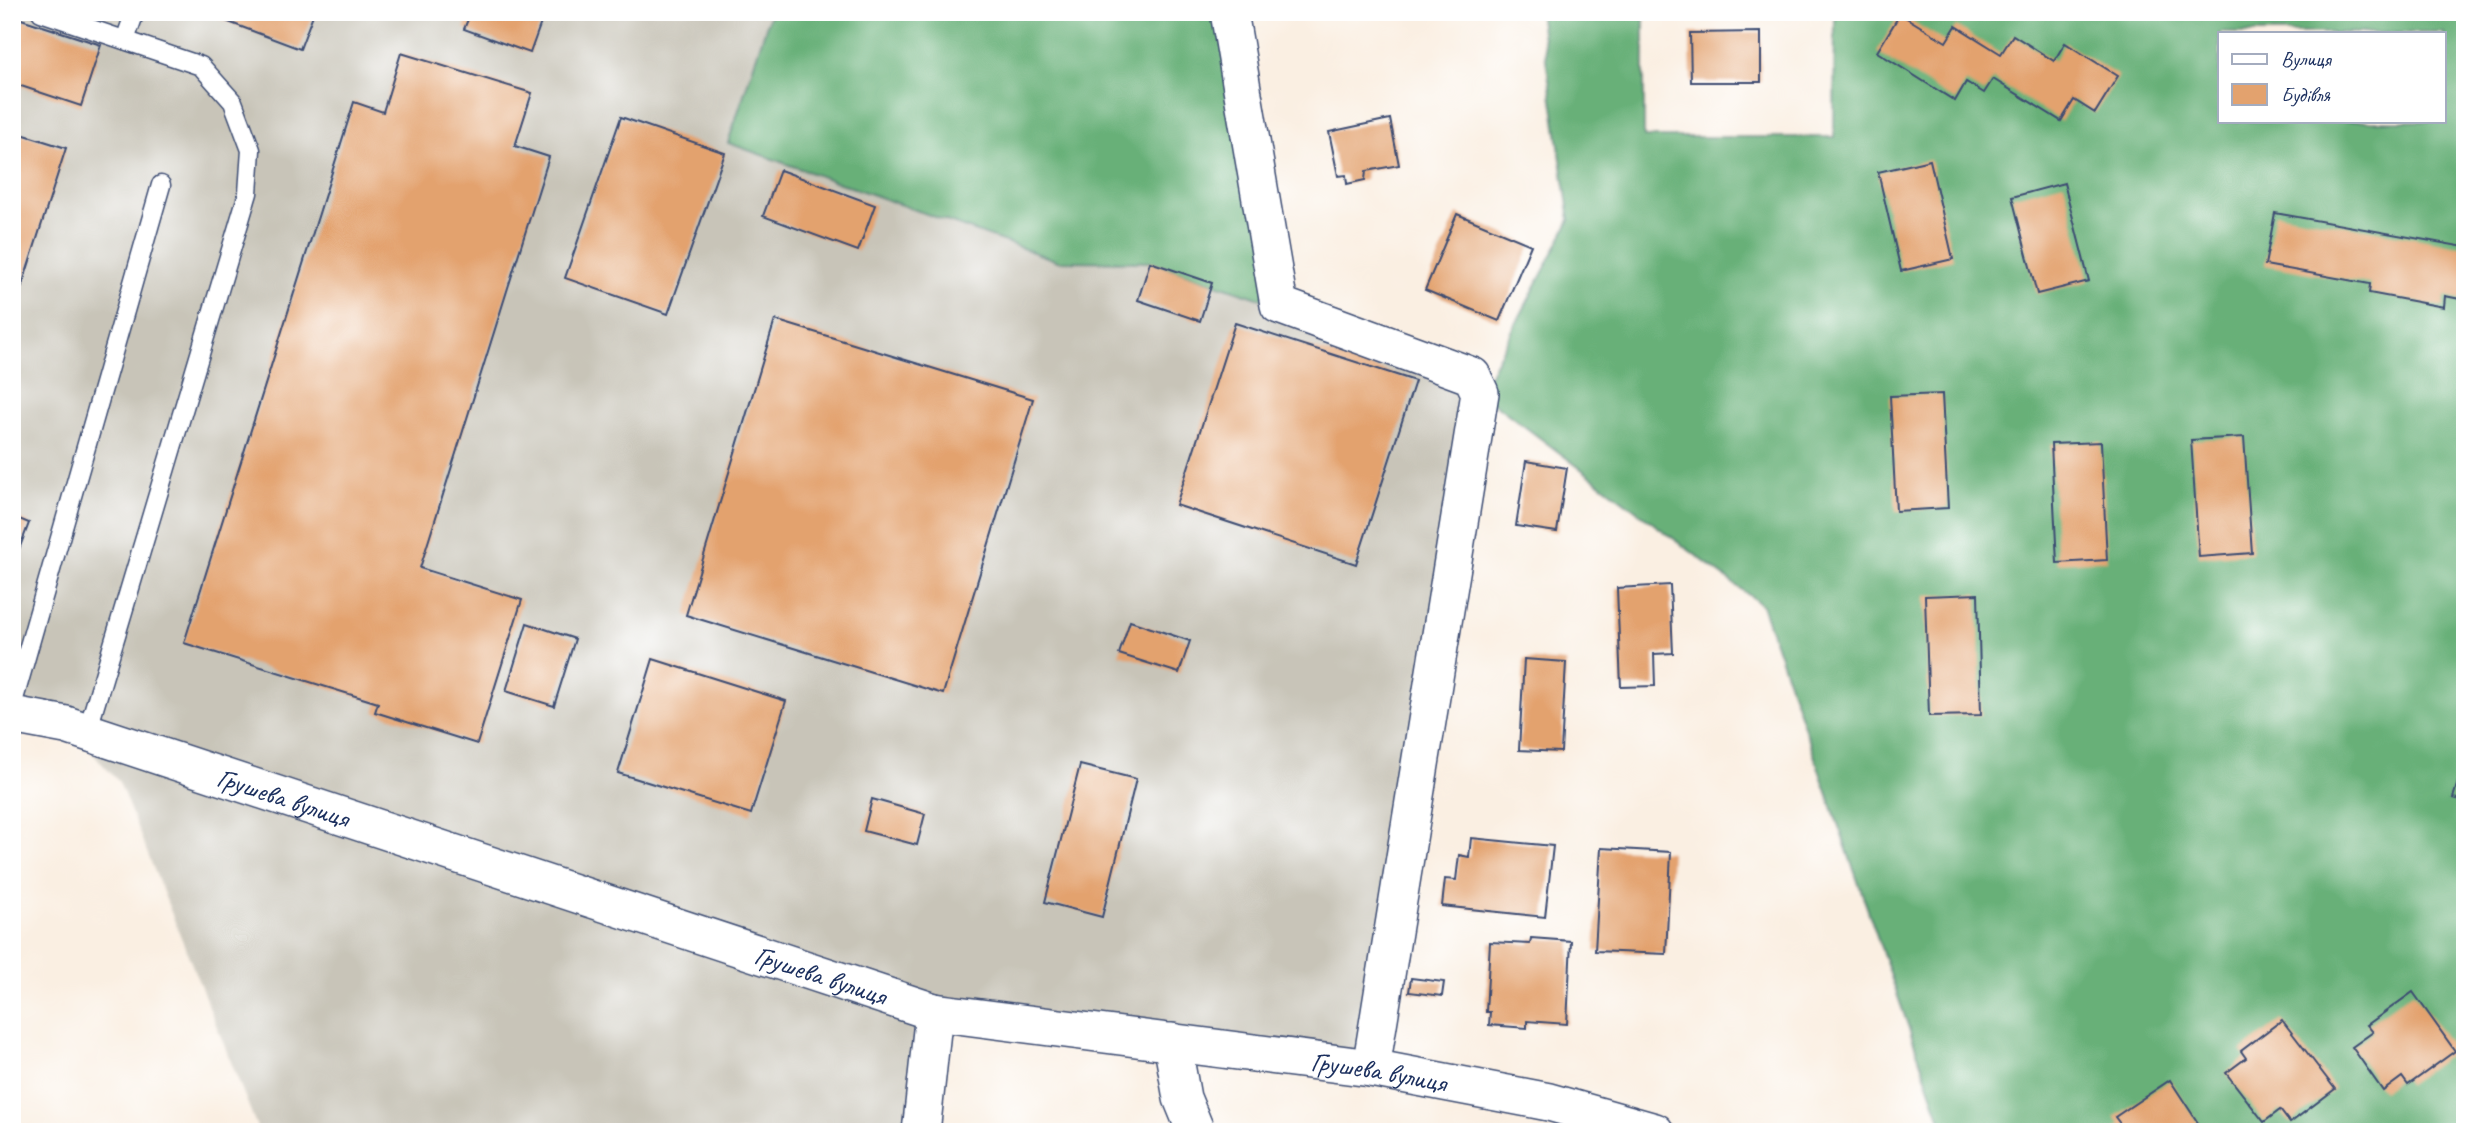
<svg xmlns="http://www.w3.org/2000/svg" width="2477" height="1144" viewBox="0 0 2477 1144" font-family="Caveat,sans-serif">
	<rect width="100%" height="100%" fill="#fff"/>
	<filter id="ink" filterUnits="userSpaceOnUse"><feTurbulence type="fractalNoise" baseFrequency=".0143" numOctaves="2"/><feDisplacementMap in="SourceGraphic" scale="14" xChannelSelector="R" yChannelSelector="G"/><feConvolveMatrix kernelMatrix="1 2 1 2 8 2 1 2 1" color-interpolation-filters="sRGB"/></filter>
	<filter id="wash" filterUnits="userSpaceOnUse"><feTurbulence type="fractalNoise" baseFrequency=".00686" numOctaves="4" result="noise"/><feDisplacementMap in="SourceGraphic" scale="28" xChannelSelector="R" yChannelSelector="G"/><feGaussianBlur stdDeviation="1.57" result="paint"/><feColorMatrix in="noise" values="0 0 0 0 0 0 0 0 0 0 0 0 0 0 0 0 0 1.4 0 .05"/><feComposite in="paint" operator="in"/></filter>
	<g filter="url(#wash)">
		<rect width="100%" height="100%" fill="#faefe2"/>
		<!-- industrial -->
		<polygon fill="#c8c4b8" points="12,12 771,12 728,142 1058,261 1150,262 1279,305 1472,376 1371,1068 935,1012 921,1132 259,1132 119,782 66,725 12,715"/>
		<!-- forest -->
		<g fill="#68b078" stroke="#42706b" stroke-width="2" fill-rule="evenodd">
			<polygon points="771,12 1229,12 1279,305 1150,262 1058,261 728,143"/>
			<path d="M1539 12H1644V137H1834L1835 12H2465V1132H1945L1762 605 1480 393 1570 220ZM2220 33H2444V121H2220Z"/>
		</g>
		<g id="blocks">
			<!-- building -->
			<g fill="#e3a26e">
				<polygon points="202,12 314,12 300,49"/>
				<polygon points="471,12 531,12 543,17 530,53 464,29"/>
				<polygon points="1900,14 1946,42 1956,26 2001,54 2013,35 2054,61 2065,43 2118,76 2095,113 2074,100 2061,121 1993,79 1984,93 1966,82 1955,101 1877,52"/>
				<polygon points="12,16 101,45 81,106 12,83"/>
				<polygon points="1761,32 1761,82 1691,82 1690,33"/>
				<polygon points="401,53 532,93 515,146 549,157 420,568 522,600 477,744 375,712 378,703 184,643 354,102 383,112"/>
				<polygon points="621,117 725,153 668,314 565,278"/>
				<polygon points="1390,119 1399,165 1366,171 1365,180 1347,184 1346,175 1338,176 1329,132"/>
				<polygon points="12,131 66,148 13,314 12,314"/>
				<polygon points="1930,160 1953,259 1901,271 1878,172"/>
				<polygon points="780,170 875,205 858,251 763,216"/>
				<polygon points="2064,183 2089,281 2037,294 2012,197"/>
				<polygon points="2275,213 2465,247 2465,300 2445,296 2444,307 2369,293 2370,284 2265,265"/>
				<polygon points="1457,214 1531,245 1499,321 1425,290"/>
				<polygon points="1150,262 1212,283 1200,321 1138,300"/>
				<polygon points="775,320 1033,399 943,694 686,615"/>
				<polygon points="1235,323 1415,381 1356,564 1176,505"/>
				<polygon points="1942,394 1948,508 1896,511 1890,396"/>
				<polygon points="2244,437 2252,553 2199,557 2191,440"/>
				<polygon points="2101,442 2107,560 2057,563 2051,444"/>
				<polygon points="1526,461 1567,468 1557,532 1516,526"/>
				<polygon points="12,516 29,523 13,565 12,565"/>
				<polygon points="1670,585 1673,653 1654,654 1655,686 1621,687 1617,588"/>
				<polygon points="1978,594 1981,715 1929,716 1925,596"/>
				<polygon points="1130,621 1190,641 1179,673 1119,654"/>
				<polygon points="527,623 575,639 554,706 506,691"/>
				<polygon points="653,659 786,701 751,814 618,773"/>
				<polygon points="1524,659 1566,662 1561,752 1519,750"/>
				<polygon points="2464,762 2465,762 2465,801 2453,798"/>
				<polygon points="1080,765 1136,779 1102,917 1045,902"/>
				<polygon points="872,799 925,814 917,845 864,831"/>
				<polygon points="1471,838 1553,846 1545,917 1442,906 1445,879 1456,880 1459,855 1469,857"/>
				<polygon points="1601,848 1671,852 1666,954 1595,951"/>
				<polygon points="1531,938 1571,941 1567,1024 1527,1021 1527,1028 1489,1025 1490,1012 1486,1012 1490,942 1530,944"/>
				<polygon points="1411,978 1444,982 1442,996 1409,992"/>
				<polygon points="2413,992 2455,1051 2408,1085 2402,1077 2383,1091 2352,1047 2373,1032 2367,1025"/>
				<polygon points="2282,1020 2335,1089 2290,1123 2280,1110 2264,1122 2226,1073 2246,1058 2241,1051"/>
				<polygon points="2170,1080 2204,1132 2110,1132 2121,1125 2115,1117"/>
			</g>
		</g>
	</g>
	<g filter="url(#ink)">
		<use href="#blocks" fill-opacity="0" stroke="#3c4c72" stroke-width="2"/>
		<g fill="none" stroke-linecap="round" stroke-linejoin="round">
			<defs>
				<g id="service">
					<polyline points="41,12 201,66 233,102 251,150 248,193 87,732"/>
					<polyline points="125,40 135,12"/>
					<polyline points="12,706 161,185"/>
				</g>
				<g id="minor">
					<polyline points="1229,12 1279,305 1472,376 1480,393 1371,1068"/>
					<path id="s1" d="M12 715 66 725 934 1012 1371 1068 1549 1102 1655 1132"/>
					<polyline points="1172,1042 1182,1098 1196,1132"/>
					<polyline points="921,1132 934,1012"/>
				</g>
			</defs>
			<!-- service casing -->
			<use href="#service" stroke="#3c4c72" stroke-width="21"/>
			<!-- minor casing -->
			<use href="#minor" stroke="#3c4c72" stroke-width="40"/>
			<!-- service -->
			<use href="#service" stroke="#fff" stroke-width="18"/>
			<!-- minor -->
			<use href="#minor" stroke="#fff" stroke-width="37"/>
		</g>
	</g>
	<g text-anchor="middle" stroke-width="5" stroke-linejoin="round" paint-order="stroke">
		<!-- street labels -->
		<g font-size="28" fill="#1b2f5e" stroke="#fff">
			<text dy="10" stroke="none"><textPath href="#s1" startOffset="284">Грушева вулиця</textPath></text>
			<text dy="10" stroke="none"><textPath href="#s1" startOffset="850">Грушева вулиця</textPath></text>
			<text dy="10" stroke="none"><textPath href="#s1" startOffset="1418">Грушева вулиця</textPath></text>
		</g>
	</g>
	<!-- margin -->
	<rect width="2477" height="1144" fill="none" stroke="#fff" stroke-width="42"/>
	<!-- legend -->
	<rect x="2218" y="32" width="228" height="91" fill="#ffffff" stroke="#a4acbf" stroke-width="2"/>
	<rect x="2232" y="54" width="35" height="10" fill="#ffffff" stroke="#a4acbf" stroke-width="2"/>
	<text x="2281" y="66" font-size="21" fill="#1b2f5e">Вулиця</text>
	<rect x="2232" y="84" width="35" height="21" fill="#e3a26e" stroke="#a4acbf" stroke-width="2"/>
	<text x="2281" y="102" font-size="21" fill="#1b2f5e">Будівля</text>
</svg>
